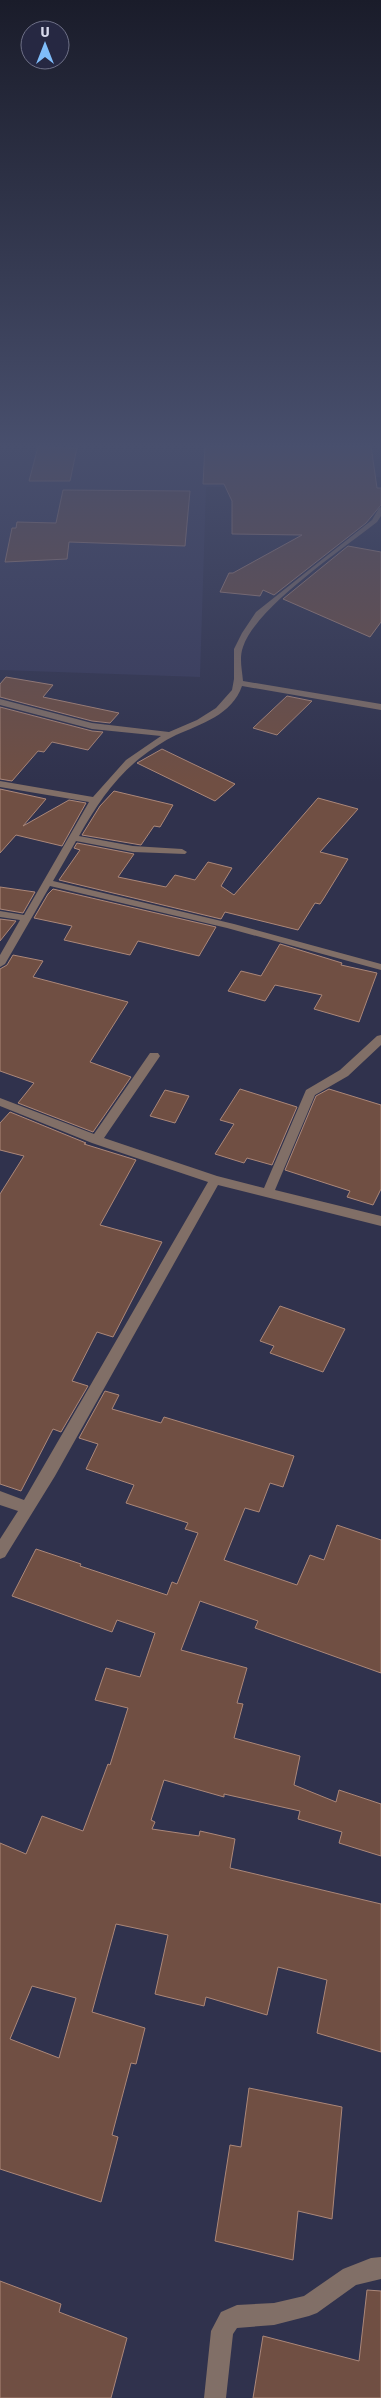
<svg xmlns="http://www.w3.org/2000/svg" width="381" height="2398" viewBox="0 0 381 2398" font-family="'Fira Sans',sans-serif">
	<rect width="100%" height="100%" fill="#30324d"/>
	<!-- built -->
	<polygon fill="#383a5b" points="0,446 381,446 381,477 315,477 285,488 206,487 200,677 0,670"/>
	<!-- building -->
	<g fill="#704f43" stroke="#ab8779" fill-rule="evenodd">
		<polygon points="205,446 371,446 377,488 381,488 381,505 366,523 274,595 263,590 260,596 220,592 229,573 233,573 302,535 232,534 232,501 224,484 203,484"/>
		<polygon points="38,447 77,448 70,481 29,481"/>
		<polygon points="63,490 190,491 185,546 69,542 67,559 5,562 12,528 16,528 17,522 56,523"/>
		<polygon points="348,546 381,552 381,622 370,637 283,599"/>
		<polygon points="6,677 53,685 43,697 119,713 110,723 92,721 0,697 0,684"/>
		<polygon points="287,696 312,701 277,735 253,728"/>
		<polygon points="0,707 92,731 103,732 88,750 52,742 44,752 38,751 12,781 0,779"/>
		<polygon points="162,749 191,763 235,784 215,801 137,763"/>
		<polygon points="0,789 46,799 23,826 69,800 86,803 62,846 16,835 0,853"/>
		<polygon points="114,791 173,805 160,827 154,826 141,845 82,835 100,806"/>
		<polygon points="318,798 358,809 320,852 348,859 324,898 320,904 315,903 298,930 225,912 221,919 59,880 80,850 74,848 77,843 134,854 118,877 166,887 175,875 195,880 208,862 232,868 221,886 234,895"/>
		<polygon points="0,887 35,892 23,913 0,909"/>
		<polygon points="53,889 216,927 199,956 138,941 130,955 64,940 72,926 34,918 48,894"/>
		<polygon points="0,919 16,921 0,941"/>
		<polygon points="280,944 342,963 341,965 377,973 359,1022 314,1009 322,995 275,985 265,1001 228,991 241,971 261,976"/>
		<polygon points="13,955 43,961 33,977 128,1002 90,1062 131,1077 93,1132 18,1103 34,1083 0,1071 0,969 7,965"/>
		<polygon points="240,1089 297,1107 272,1165 247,1158 244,1163 215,1154 234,1124 220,1120"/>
		<polygon points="329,1089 381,1105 381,1189 373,1205 347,1197 350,1191 285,1170 316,1096"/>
		<polygon points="165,1090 189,1096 175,1123 150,1116"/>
		<polygon points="10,1112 86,1143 84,1144 136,1160 100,1225 162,1242 113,1337 97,1332 72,1381 88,1386 61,1432 53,1429 21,1491 0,1484 0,1194 24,1156 0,1150 0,1123"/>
		<polygon points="280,1306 345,1329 323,1372 270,1353 274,1346 260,1341"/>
		<path d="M105 1391 119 1395 112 1409 161 1423 164 1417 294 1456 283 1487 270 1483 259 1512 245 1508 224 1560 297 1585 310 1555 324 1560 337 1525 381 1540V1673L255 1628 258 1621 200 1601 181 1650 247 1668 237 1703 243 1704 234 1738 300 1756 294 1785 336 1802 339 1790 381 1804V1856L339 1843 342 1832 298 1819 300 1811 224 1794V1797L164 1780 151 1820 155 1822 152 1829 199 1836 200 1831 235 1839 230 1868 381 1904V2052L317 2033 327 1980 278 1967 267 2015 206 1997 204 2006 155 1994 168 1935 116 1924 92 2012 145 2028 136 2064 131 2063 112 2135 118 2137 101 2202 0 2169V1843L26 1854 42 1816 83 1831 108 1764 110 1765 128 1708 95 1700 106 1668 140 1677 155 1633 117 1620 112 1632 12 1596 36 1549 81 1564 80 1566 167 1595 172 1582 177 1584 198 1533 185 1529 188 1523 126 1503 134 1485 86 1469 98 1444 79 1438ZM32 1986 76 1998 59 2058 10 2039Z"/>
		<polygon points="249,2088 342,2107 332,2219 298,2211 293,2260 215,2241 230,2145 241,2147"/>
		<polygon points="0,2281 61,2304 59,2312 127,2338 111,2398 0,2398"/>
		<polygon points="367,2290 381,2291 381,2398 253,2398 263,2336 359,2361"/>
	</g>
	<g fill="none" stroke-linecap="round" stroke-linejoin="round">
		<!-- minor -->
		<g fill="#816f67" fill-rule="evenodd">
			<path d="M381 507V516L377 522C343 549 256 607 243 647 239 658 242 669 243 681L381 704V710L242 686C232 715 201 724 176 735 164 741 151 749 140 758 113 780 96 806 79 836L133 846 182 849 187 852 185 854 133 852 76 841 53 881 234 924 381 964V970L227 928 50 886 5 964 0 967V955L20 920 0 917V911L24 915 89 802 0 787V781L93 797 126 760 161 736 92 729 0 705V699L92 723 169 732 197 720 216 708 232 690 234 679V649L242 633 256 612 372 520 379 508Z"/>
			<polygon points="381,1035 381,1045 348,1076 315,1095 275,1190 381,1216 381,1226 218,1185 55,1476 5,1557 0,1559 0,1539 18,1511 0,1505 0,1491 24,1500 208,1182 92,1143 0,1106 0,1098 94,1134 150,1053 158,1053 160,1056 158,1059 104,1138 217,1176 264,1188 306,1090 340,1070 377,1036"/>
			<polygon points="381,2257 381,2279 356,2285 317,2313 309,2316 274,2325 237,2328 233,2334 226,2398 204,2398 211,2331 221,2312 237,2305 274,2303 304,2296 343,2269 371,2258"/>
		</g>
	</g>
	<!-- sky -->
	<linearGradient id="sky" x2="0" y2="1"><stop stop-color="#1a1c2a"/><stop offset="0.57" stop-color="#484f6d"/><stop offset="1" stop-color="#484f6d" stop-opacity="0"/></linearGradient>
	<rect width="381" height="782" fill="url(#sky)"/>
	<!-- north arrow -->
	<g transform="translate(45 45)"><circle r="24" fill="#262842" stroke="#6d6f86"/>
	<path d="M0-4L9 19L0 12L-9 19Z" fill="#7fbdfa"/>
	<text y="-8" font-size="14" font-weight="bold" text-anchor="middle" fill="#d7d9eb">U</text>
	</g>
</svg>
